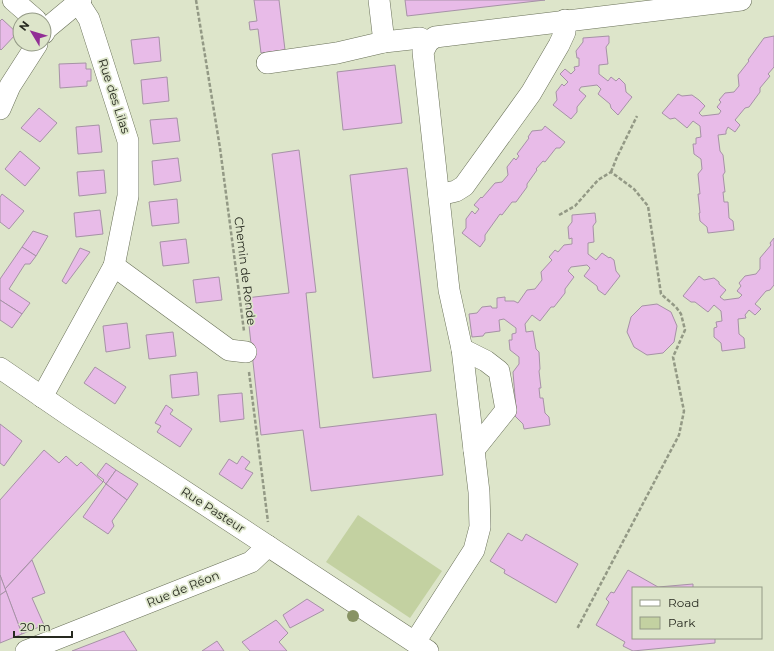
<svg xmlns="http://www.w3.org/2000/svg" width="774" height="651" viewBox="0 0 774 651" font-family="Montserrat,sans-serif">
	<rect width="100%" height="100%" fill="#dde5ca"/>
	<!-- green -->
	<polygon fill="#c3d1a1" points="358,515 442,571 410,618 326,562"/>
	<!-- building -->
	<g fill="#e8bbe8" stroke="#a692a6">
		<polygon points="254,0 279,0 285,50 261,53 258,29 250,30 249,22 257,21"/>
		<polygon points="405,0 545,0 407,16"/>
		<polygon points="2,19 17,33 1,50 0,49 0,21"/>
		<polygon points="609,36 609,43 606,47 608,64 599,65 599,74 608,81 611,77 616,81 619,78 625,84 626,92 632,97 618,115 611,108 610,104 598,94 601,89 597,85 581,87 579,90 586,96 577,107 577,112 571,119 553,105 557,100 556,92 562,84 564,86 568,82 560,74 565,69 571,74 575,70 574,67 579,66 579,58 577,58 576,51 583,42 583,38"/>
		<polygon points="774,36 774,67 768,74 770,76 760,88 760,92 749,107 745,108 735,120 740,125 735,132 728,127 726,131 726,134 718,135 720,151 723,155 725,172 723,175 725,192 723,192 724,202 728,202 729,218 733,221 734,230 708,233 707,227 700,221 699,213 700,213 698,194 700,194 698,174 702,169 701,159 694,154 693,144 696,144 696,138 701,137 700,126 693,121 687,128 675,118 670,119 662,113 678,94 682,96 692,95 699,100 705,106 699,113 702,116 719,114 721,111 717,107 721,102 719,100 725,93 734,92 739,86 738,75 749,61 748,60 764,38"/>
		<polygon points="159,37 161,61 134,64 131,40"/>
		<polygon points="86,63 86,69 91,69 91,81 87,81 87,86 60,88 59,64"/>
		<polygon points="395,65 402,123 343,130 337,72"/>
		<polygon points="167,77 169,101 143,104 141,80"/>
		<polygon points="39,108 57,123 40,142 21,128"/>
		<polygon points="177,118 180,141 153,144 150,120"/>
		<polygon points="99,125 102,152 78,154 76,127"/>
		<polygon points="545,126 565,142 560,148 556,148 545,162 543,161 536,169 537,170 527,184 527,187 516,202 512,202 502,215 500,214 485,235 485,240 480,247 462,233 466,228 466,219 472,211 475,214 479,209 474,205 481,197 482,198 495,183 502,182 508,175 507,167 514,158 516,160 519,156 517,154 529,138 528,137 532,131 542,130"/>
		<polygon points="299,150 316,292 306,293 320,428 436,414 443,475 311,491 303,430 261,435 246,298 289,293 272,154"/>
		<polygon points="20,151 40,168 25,186 5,169"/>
		<polygon points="178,158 181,181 154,185 152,161"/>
		<polygon points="407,168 431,371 373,378 350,175"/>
		<polygon points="104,170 106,193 79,196 77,172"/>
		<polygon points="2,194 24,211 9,229 0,222 0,197"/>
		<polygon points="177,199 179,223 152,226 149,202"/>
		<polygon points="100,210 103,234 76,237 74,213"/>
		<polygon points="595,213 596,222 593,226 594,242 588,243 588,254 596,260 602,253 609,258 610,257 614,260 616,271 620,276 605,295 598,290 597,286 584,276 590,268 587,265 571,267 568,271 574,277 565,289 565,293 554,307 551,307 540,321 532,315 525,324 526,332 533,331 536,349 539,352 540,369 539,371 541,388 539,388 540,398 543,398 545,413 549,417 550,425 524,429 523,424 515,416 515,409 516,409 513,372 519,364 519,357 510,350 509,340 512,340 512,334 516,333 516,328 504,319 499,320 500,331 485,333 483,336 472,337 469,314 477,313 482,307 491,306 492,308 497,308 497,298 505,297 505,301 514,301 518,303 527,290 535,289 542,280 541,272 552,260 549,257 555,250 558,252 564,245 572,244 572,238 569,239 568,227 572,222 572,215"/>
		<polygon points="33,231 48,236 36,256 22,247"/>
		<polygon points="774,238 774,285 770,290 766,291 755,304 761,309 755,315 749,310 745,315 746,318 738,319 739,334 744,338 745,348 722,351 721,343 714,337 714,328 717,327 716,322 722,321 721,311 714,305 708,312 695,302 691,302 683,296 699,276 704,280 714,278 719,282 719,284 726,290 720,297 724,300 739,298 742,295 737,291 741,286 739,283 745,276 756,274 760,269 760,258 771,245 770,243"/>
		<polygon points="186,239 189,263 163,266 160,242"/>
		<polygon points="22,247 36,256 30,264 25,264 9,289 30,303 22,314 0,300 0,279"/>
		<polygon points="80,248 90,252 66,284 62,281"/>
		<polygon points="219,277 222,300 196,303 193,280"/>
		<polygon points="0,300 22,314 12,328 0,320"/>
		<polygon points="657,304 671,312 677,326 674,342 663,353 647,355 634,347 627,332 631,317 642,306"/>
		<polygon points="127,323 130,348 106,352 103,326"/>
		<polygon points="173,332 176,356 149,359 146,335"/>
		<polygon points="95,367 126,387 115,404 84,383"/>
		<polygon points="197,372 199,395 172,398 170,375"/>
		<polygon points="242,393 244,419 220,422 218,395"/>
		<polygon points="166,405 173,410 170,414 192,429 180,447 157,432 161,426 155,423"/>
		<polygon points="0,424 22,441 4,466 0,463"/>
		<polygon points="44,450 59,463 66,456 77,466 81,462 103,482 5,589 0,575 0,500"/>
		<polygon points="242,456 250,462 245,469 253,473 242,489 219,474 229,459 237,464"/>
		<polygon points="106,463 116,470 106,484 103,481 104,480 97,475"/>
		<polygon points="116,470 138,484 127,500 106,484"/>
		<polygon points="106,484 127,500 112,521 114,526 108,534 83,517"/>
		<polygon points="508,533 522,541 526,534 578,564 556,603 504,573 505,570 490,561"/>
		<polygon points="32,560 45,593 32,598 44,625 22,634 5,589"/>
		<polygon points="628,570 658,587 693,584 693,588 633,588 633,638 715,638 715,643 633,651 623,646 625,642 596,625 609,602 606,599 611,592 614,593"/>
		<polygon points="0,575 6,591 0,595"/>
		<polygon points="6,591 22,634 0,643 0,595"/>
		<polygon points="307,599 324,610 290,628 283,615"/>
		<polygon points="276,620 288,633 279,642 287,651 250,651 242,642"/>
		<polygon points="124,631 137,651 72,651"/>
		<polygon points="217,641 224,651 202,651"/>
	</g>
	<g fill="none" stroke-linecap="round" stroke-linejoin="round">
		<defs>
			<g id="minor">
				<polyline points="13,0 36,20"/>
				<polyline points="379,0 384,42"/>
				<polyline points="44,33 46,29 81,0"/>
				<polyline points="267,63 337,53 384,42 420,38 428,42"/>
				<polyline points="0,109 10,86 37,44"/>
				<polyline points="439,195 456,191 464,186 531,93 559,45 565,32 565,20"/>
				<polyline points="114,266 229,350 246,352"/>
				<polyline points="462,349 486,361 499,371 506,410 474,450"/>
				<polyline points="0,368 70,416 428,651"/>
				<polyline points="42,397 114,266 128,196 128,141 89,19 78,2"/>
				<polyline points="415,642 474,550 480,527 479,492 462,349 449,290 423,52 428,42 435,37 741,0"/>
				<polyline points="26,651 251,562 268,546"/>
			</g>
		</defs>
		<!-- minor casing -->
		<use href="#minor" stroke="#697058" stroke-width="22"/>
		<!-- path -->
		<g stroke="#939985" stroke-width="2.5" stroke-dasharray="4 2" stroke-linecap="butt">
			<polyline points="196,0 220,148 244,331"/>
			<polyline points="611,172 617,157 637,116"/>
			<polyline points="559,215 575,206 598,180 611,172 634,189 648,206 661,294 676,307 681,314 685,330 673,357 684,411 679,435 577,629"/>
			<polyline points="249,372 268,522"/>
		</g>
		<!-- minor -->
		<use href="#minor" stroke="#fff" stroke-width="21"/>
	</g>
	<!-- trees -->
	<circle fill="#889364" cx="353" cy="616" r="6"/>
	<g text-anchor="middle" stroke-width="3.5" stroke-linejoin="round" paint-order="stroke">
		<!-- street labels -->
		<g font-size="12" fill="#26291f" stroke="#dde5ca">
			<text transform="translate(114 96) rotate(72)" y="4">Rue des Lilas</text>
			<text transform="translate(245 271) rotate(83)" y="4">Chemin de Ronde</text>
			<text transform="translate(213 510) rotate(33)" y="4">Rue Pasteur</text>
			<text transform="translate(183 589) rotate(-22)" y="4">Rue de Réon</text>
		</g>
	</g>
	<!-- legend -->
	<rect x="632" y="587" width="130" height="52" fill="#dde5ca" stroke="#949a86"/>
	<rect x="640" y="600" width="20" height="6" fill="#ffffff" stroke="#949a86"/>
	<text x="668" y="607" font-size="12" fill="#26291f">Road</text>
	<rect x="640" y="617" width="20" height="12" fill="#c3d1a1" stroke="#949a86"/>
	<text x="668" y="627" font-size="12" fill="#26291f">Park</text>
	<!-- north arrow -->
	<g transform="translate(32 32) rotate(308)"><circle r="19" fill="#dde5ca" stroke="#949a86"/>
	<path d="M0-3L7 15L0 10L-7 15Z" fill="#912e95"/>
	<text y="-6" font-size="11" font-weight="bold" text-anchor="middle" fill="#26291f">N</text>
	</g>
	<!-- scale -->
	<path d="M14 631v6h58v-6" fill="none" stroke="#26291f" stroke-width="2"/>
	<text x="20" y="631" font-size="12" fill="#26291f" stroke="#dde5ca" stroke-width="3" paint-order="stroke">20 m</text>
</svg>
